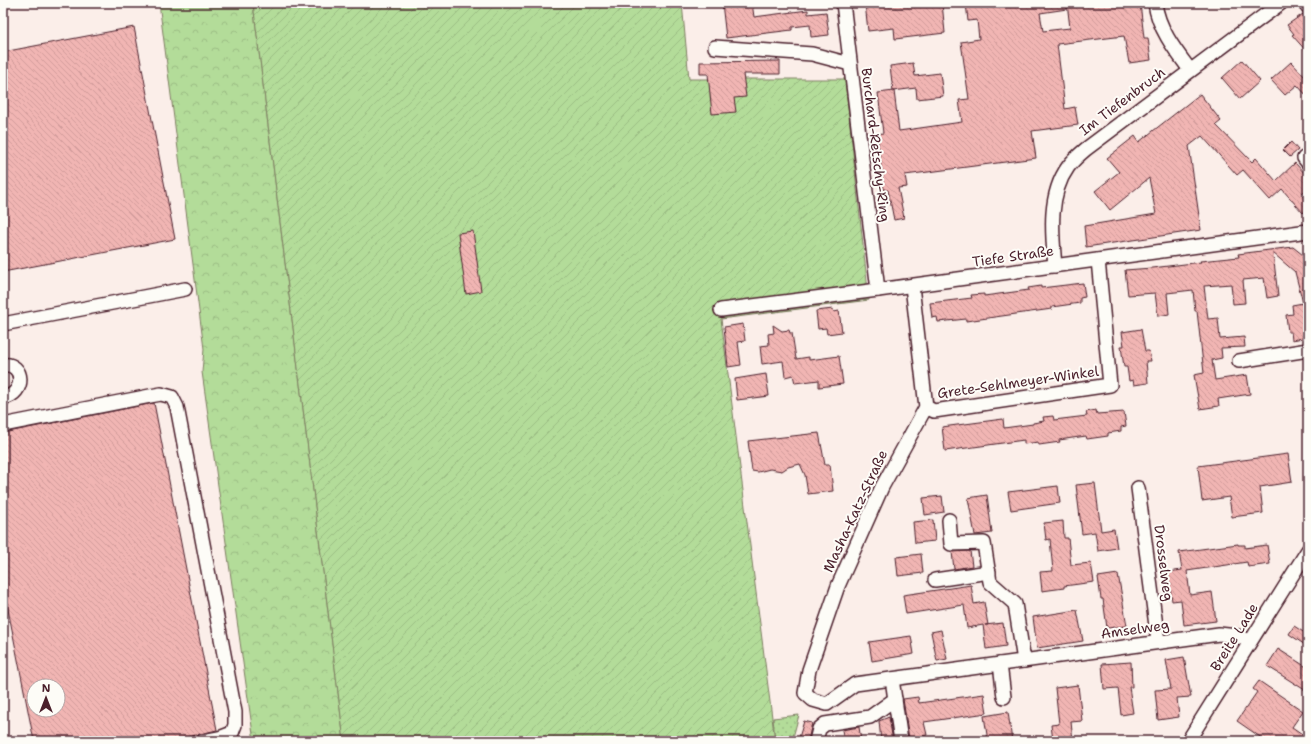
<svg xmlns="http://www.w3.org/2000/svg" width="1311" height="744" viewBox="0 0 1311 744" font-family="'Shantell Sans',sans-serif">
	<defs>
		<pattern id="grass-dots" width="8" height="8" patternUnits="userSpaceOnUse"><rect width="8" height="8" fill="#b3dc99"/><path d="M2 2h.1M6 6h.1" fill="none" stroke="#9bbc84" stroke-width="1.8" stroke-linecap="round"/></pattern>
		<pattern id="forest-crowns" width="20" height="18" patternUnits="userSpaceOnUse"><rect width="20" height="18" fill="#b3dc99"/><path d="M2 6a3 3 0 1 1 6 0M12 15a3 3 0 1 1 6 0" fill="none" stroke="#9bbc84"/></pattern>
		<pattern id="garden-furrows" width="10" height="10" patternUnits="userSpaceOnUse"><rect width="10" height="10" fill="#b3dc99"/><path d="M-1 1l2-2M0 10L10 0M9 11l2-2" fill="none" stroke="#9bbc84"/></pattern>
		<pattern id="building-back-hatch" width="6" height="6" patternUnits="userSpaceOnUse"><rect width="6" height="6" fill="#f1b5b3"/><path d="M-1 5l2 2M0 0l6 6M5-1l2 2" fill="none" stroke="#d09b9a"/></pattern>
	</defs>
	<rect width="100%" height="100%" fill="#fbeee9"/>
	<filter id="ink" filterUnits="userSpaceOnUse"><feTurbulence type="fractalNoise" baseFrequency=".025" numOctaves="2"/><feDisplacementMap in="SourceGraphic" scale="8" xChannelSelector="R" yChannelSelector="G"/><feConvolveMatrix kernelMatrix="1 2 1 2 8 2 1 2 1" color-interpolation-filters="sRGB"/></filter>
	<g filter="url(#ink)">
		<!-- grass -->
		<polygon fill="url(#grass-dots)" stroke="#7e7e62" points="799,715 792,741 775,741 773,718"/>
		<!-- forest -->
		<polygon fill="url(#forest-crowns)" stroke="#7e7e62" points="159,3 253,3 344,741 254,741 202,372 204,349"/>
		<!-- garden -->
		<polygon fill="url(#garden-furrows)" stroke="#7e7e62" points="253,3 682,3 689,79 845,79 869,300 721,319 775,741 344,741"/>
		<!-- building -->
		<g fill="url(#building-back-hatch)" stroke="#4a1f2b" fill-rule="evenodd">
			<polygon points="722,3 752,3 754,17 808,10 808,14 826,12 829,35 811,37 810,25 792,27 792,30 726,38"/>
			<polygon points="865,3 942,3 945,33 895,39 894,28 868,31"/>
			<polygon points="966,3 1066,3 1067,9 1040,13 1043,31 1070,28 1067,3 1140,3 1144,38 1148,38 1151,60 1129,63 1124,36 1057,44 1065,109 1075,107 1078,125 1032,131 1036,158 905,175 907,187 898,188 904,218 894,220 888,190 884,190 877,134 883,133 878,93 894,91 899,131 962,122 959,100 969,99 961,42 979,39 977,20 968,21"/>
			<polygon points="1303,14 1308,19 1308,53 1292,35 1294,34 1287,25"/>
			<polygon points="134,27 175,239 3,272 3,52"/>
			<polygon points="1242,60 1260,81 1240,99 1222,78"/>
			<polygon points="780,61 780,74 743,74 746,97 734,98 736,112 712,114 708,74 700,74 700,62"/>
			<polygon points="1291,62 1308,80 1308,97 1297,85 1285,95 1271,80"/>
			<polygon points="913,63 915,76 940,73 943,96 917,99 916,88 893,91 890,66"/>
			<polygon points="1200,94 1221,121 1216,125 1252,162 1256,158 1276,181 1295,163 1308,177 1308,188 1301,194 1308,203 1308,208 1303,213 1282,189 1270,200 1243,170 1237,175 1202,136 1189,146 1201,230 1086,247 1084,226 1156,214 1149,178 1110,210 1095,191 1119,172 1107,158 1135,136 1139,142"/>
			<polygon points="1291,142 1298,150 1290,157 1283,150"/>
			<polygon points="473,231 481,291 466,294 458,233"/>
			<polygon points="1293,247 1308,259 1308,337 1292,340 1291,332 1288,332 1286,315 1293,314 1292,305 1303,303 1295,272 1273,253 1278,296 1267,298 1264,278 1243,280 1245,303 1233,304 1231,284 1204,286 1208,319 1218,318 1220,339 1244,337 1245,347 1221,348 1222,358 1212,360 1215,380 1247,375 1250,394 1218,399 1219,406 1200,409 1194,375 1204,373 1197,311 1195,311 1193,290 1167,293 1169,314 1158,316 1155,293 1128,295 1125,270 1152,268 1201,262 1200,261 1239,257 1238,254"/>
			<polygon points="1083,283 1085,297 1080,298 1080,303 1052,307 1052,309 966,321 966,319 938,322 937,317 932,318 930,303 972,298 971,295 984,294 984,296 1029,290 1028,288 1041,286 1041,288"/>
			<polygon points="833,309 834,312 839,311 842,332 827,334 826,328 818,329 816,311"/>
			<polygon points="743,324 745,341 738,342 741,365 728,367 724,327"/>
			<polygon points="773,325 782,331 789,330 790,333 792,333 796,359 809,357 809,360 839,356 843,384 819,387 819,380 795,383 793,375 785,377 783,361 762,364 760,346 769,345 768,334 774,333"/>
			<polygon points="1141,329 1145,351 1149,351 1151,361 1146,361 1148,383 1134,385 1133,380 1129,381 1127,367 1124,367 1121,346 1124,346 1122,332"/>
			<polygon points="766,374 769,396 737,400 735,379"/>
			<path d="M154 403 217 730 171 741H34L3 584V433ZM34 686H58V710H34Z"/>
			<polygon points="1096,410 1097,414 1124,412 1126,426 1121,427 1121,431 1108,433 1108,436 1087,439 1086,436 1059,440 1060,442 1039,445 1038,442 1024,444 1024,440 945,451 942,427 1003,419 1004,428 1033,424 1033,423 1044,421 1043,417 1053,416 1054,420 1087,416 1086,412"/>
			<polygon points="819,433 825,465 830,465 833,491 808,494 805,475 800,464 788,467 782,471 770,469 758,472 752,471 748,441"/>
			<polygon points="1288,454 1292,482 1260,487 1263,513 1232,517 1229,497 1202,501 1198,466"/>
			<polygon points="1095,483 1101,531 1114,529 1117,548 1098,551 1095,532 1082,534 1076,485"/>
			<polygon points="1058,486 1060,503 1011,510 1008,492"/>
			<polygon points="987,495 992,533 975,535 968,498"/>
			<polygon points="942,496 944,512 925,515 923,498"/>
			<polygon points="933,520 935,541 915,543 913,522"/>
			<polygon points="1063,521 1064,538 1068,538 1071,565 1091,563 1094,582 1064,586 1064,588 1042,591 1040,572 1053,571 1050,539 1046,540 1044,523"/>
			<polygon points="1238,544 1238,545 1245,545 1245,548 1267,545 1270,564 1248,567 1247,562 1187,571 1190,595 1212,592 1216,621 1184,625 1181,600 1172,601 1168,572 1182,570 1179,552"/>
			<polygon points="970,551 972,566 954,569 952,552"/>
			<polygon points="921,554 923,573 898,576 896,557"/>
			<polygon points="1118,574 1127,626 1107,628 1103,599 1101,599 1098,577"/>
			<polygon points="971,585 974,604 984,602 988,625 985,625 1003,623 1006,646 986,649 983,625 967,628 964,605 906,614 903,595"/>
			<polygon points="1077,610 1083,641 1037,648 1033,617"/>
			<polygon points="1294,626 1308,635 1308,647 1289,634"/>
			<polygon points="941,630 947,659 937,661 931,632"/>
			<polygon points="911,636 914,654 872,661 869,642"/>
			<polygon points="1278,649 1308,668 1308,692 1267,666"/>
			<polygon points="1184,657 1191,697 1177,698 1179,717 1158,720 1155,690 1171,689 1166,660"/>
			<polygon points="1131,662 1132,687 1129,687 1133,713 1121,715 1118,688 1104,689 1102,664"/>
			<polygon points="1259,681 1303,711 1292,727 1308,738 1308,741 1266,741 1237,721 1257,692 1253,689"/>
			<polygon points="1078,685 1082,721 1071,722 1073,741 1053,741 1051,725 1059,724 1055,688"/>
			<polygon points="984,694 987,713 924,722 927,735 909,739 903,699 918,697 919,703"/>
			<polygon points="1008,712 1012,741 988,741 984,716"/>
			<polygon points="889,717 893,741 881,741 879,721"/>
			<polygon points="804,721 812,723 808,741 798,741"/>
			<polygon points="859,727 861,741 844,741 842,730"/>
		</g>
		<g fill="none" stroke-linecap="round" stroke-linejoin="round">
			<defs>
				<g id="minor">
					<polyline points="843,3 878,290"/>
					<path d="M1155 3C1158 28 1175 50 1190 70"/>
					<polyline points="1305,3 1308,7"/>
					<polyline points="715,47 812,54 850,64"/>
					<polyline points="1304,158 1308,163"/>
					<path d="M1055 266C1052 233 1048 195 1068 167 1073 160 1080 154 1086 149L1281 3"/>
					<polyline points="912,286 926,407 882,487 838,586 809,670 805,693 813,700 827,704 855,684 1219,634 1237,636 1250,641"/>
					<polyline points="721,310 878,290 1308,231"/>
					<polyline points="3,324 185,289"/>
					<polyline points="1239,361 1308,350"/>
					<path d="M3 365C24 362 27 394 3 398"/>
					<polyline points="926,407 934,411 1110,385 1098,260"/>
					<polyline points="3,425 150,396 161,394 172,397 177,407 235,712 235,725 232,733 219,738 203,741"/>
					<polyline points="1138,488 1158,641"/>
					<polyline points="949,520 951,544 984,543 990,582 1015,604 1024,661"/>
					<polyline points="935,580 989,572"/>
					<polyline points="1000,664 1004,697"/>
					<polyline points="892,679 901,741"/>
					<polyline points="816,741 819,729 825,724 870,717 895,699"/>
					<polyline points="1188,741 1308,550"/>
				</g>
			</defs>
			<!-- minor casing -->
			<use href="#minor" stroke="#4a1f2b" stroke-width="16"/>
			<!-- minor -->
			<use href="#minor" stroke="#fdfcf7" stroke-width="13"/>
		</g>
	</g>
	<g text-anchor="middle" stroke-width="4" stroke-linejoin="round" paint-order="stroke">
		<!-- street labels -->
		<g font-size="14" fill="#4a1f2b" stroke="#fdfcf7">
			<text transform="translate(1122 101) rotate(-37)" y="5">Im Tiefenbruch</text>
			<text transform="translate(876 145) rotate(83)" y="5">Burchard-Retschy-Ring</text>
			<text transform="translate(1013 256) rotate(-8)" y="5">Tiefe Straße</text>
			<text transform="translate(1018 382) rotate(-8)" y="5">Grete-Sehlmeyer-Winkel</text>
			<text transform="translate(855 511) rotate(-65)" y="5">Masha-Katz-Straße</text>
			<text transform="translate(1164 563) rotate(83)" y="5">Drosselweg</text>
			<text transform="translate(1135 629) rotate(-8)" y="5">Amselweg</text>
			<text transform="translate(1234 637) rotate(-58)" y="5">Breite Lade</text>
		</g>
	</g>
	<!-- margin -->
	<rect width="1311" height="744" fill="none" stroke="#fdfcf7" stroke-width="16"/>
	<rect x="8" y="8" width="1295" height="728" fill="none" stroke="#4a1f2b" stroke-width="1.5" filter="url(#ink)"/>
	<!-- north arrow -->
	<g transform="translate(46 698)"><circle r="19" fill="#fdfcf7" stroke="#b5a4a5"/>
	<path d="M0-3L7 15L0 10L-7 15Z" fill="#4a1f2b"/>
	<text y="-6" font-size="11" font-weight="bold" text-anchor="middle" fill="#4a1f2b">N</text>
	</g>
</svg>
